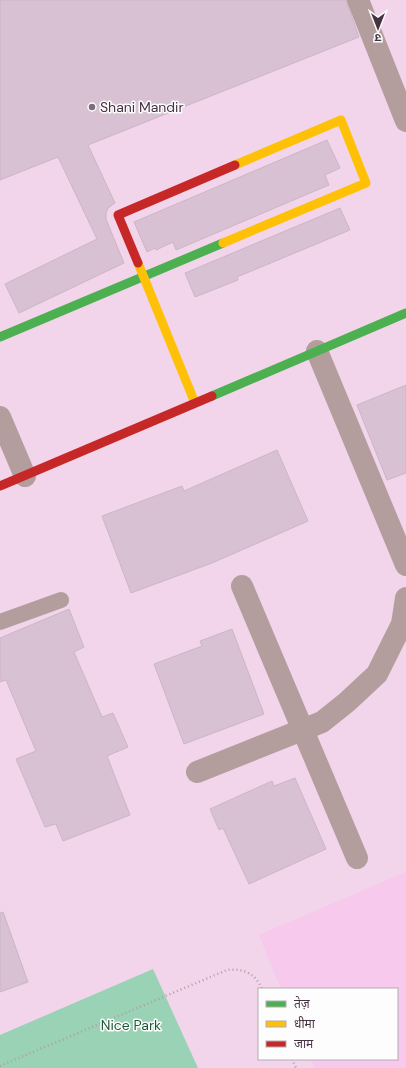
<svg xmlns="http://www.w3.org/2000/svg" width="406" height="1068" viewBox="0 0 406 1068" font-family="'DM Sans','Noto Sans Devanagari',sans-serif">
	<rect width="100%" height="100%" fill="#f2d5eb"/>
	<!-- built -->
	<polygon fill="#f7c9ec" points="406,872 406,1068 314,1068 311,1059 397,1059 397,989 281,989 259,935"/>
	<!-- green -->
	<polygon fill="#99d2b5" points="153,969 198,1068 0,1068 0,1035"/>
	<!-- building -->
	<g fill="#d8c1d3" stroke="#ccb5c6">
		<polygon points="0,0 346,0 359,37 88,145 115,203 108,208 106,213 106,219 124,263 19,313 5,284 97,239 58,157 0,180"/>
		<polygon points="327,140 340,168 325,175 329,185 176,250 173,242 156,250 155,248 147,252 134,222"/>
		<polygon points="340,208 350,230 237,277 238,280 195,297 185,273"/>
		<polygon points="406,385 406,473 387,480 357,405"/>
		<polygon points="277,450 308,521 212,563 131,593 102,516 182,486 184,491"/>
		<polygon points="69,609 84,647 74,652 102,717 113,713 128,747 107,756 130,815 63,841 56,824 45,827 16,759 36,751 6,680 0,682 0,638"/>
		<polygon points="232,629 264,714 184,744 154,664 202,646 200,641"/>
		<polygon points="295,778 326,849 249,884 223,828 219,830 210,809 272,781 274,786"/>
		<polygon points="3,912 28,982 0,992 0,913"/>
	</g>
	<g fill="none" stroke-linecap="round" stroke-linejoin="round">
		<!-- path -->
		<g stroke="#b19fa3" stroke-width="2.5" stroke-dasharray="1 3" stroke-linecap="butt">
			<polyline points="292,1059 296,1068"/>
			<path d="M0 1066 227 970C244 968 256 974 262 989"/>
		</g>
		<!-- lane -->
		<polyline stroke="#b39e9d" stroke-width="16" points="0,622 61,600"/>
		<!-- street -->
		<g stroke="#b39e9d" stroke-width="22">
			<polyline points="358,0 406,121"/>
			<polyline points="317,351 406,565"/>
			<polyline points="0,417 25,476"/>
			<polyline points="242,586 357,858"/>
			<polyline points="197,772 322,722 347,702 377,674 402,624 406,598"/>
		</g>
		<!-- fast -->
		<g stroke="#4caf50" stroke-width="9">
			<polyline points="0,337 223,243"/>
			<polyline points="212,396 406,313"/>
		</g>
		<!-- slow -->
		<g stroke="#ffc107" stroke-width="9">
			<polyline points="223,243 366,183 341,120 235,165"/>
			<polyline points="138,263 195,403"/>
		</g>
		<!-- jam -->
		<g stroke="#c62828" stroke-width="9">
			<polyline points="138,263 118,215 235,165"/>
			<polyline points="0,486 212,396"/>
		</g>
	</g>
	<!-- markers -->
	<circle fill="#836b7d" stroke="#fdfdfd" stroke-width="1.5" cx="92" cy="107" r="4"/>
	<g text-anchor="middle" stroke-width="3" stroke-linejoin="round" paint-order="stroke">
		<!-- poi labels -->
		<g font-size="14" fill="#473242" stroke="#fdfdfd" text-anchor="start">
			<text x="100" y="112">Shani Mandir</text>
		</g>
		<!-- park labels -->
		<g font-size="14" fill="#1f5737" stroke="#fdfdfd">
			<text x="131" y="1030">Nice Park</text>
		</g>
	</g>
	<!-- legend -->
	<rect x="258" y="988" width="140" height="72" fill="#fdfdfd" stroke="#b4acb2"/>
	<rect x="266" y="1001" width="20" height="6" fill="#4caf50" stroke="#b4acb2"/>
	<text x="294" y="1008" font-size="12" fill="#473242">तेज़</text>
	<rect x="266" y="1021" width="20" height="6" fill="#ffc107" stroke="#b4acb2"/>
	<text x="294" y="1028" font-size="12" fill="#473242">धीमा</text>
	<rect x="266" y="1041" width="20" height="6" fill="#c62828" stroke="#b4acb2"/>
	<text x="294" y="1048" font-size="12" fill="#473242">जाम</text>
	<!-- north arrow -->
	<g transform="translate(378 28) rotate(180)" stroke="#fdfdfd" stroke-width="3" paint-order="stroke">
	<path d="M0-3L7 15L0 10L-7 15Z" fill="#473242"/>
	<text y="-6" font-size="11" font-weight="bold" text-anchor="middle" fill="#473242">उ</text>
	</g>
</svg>
